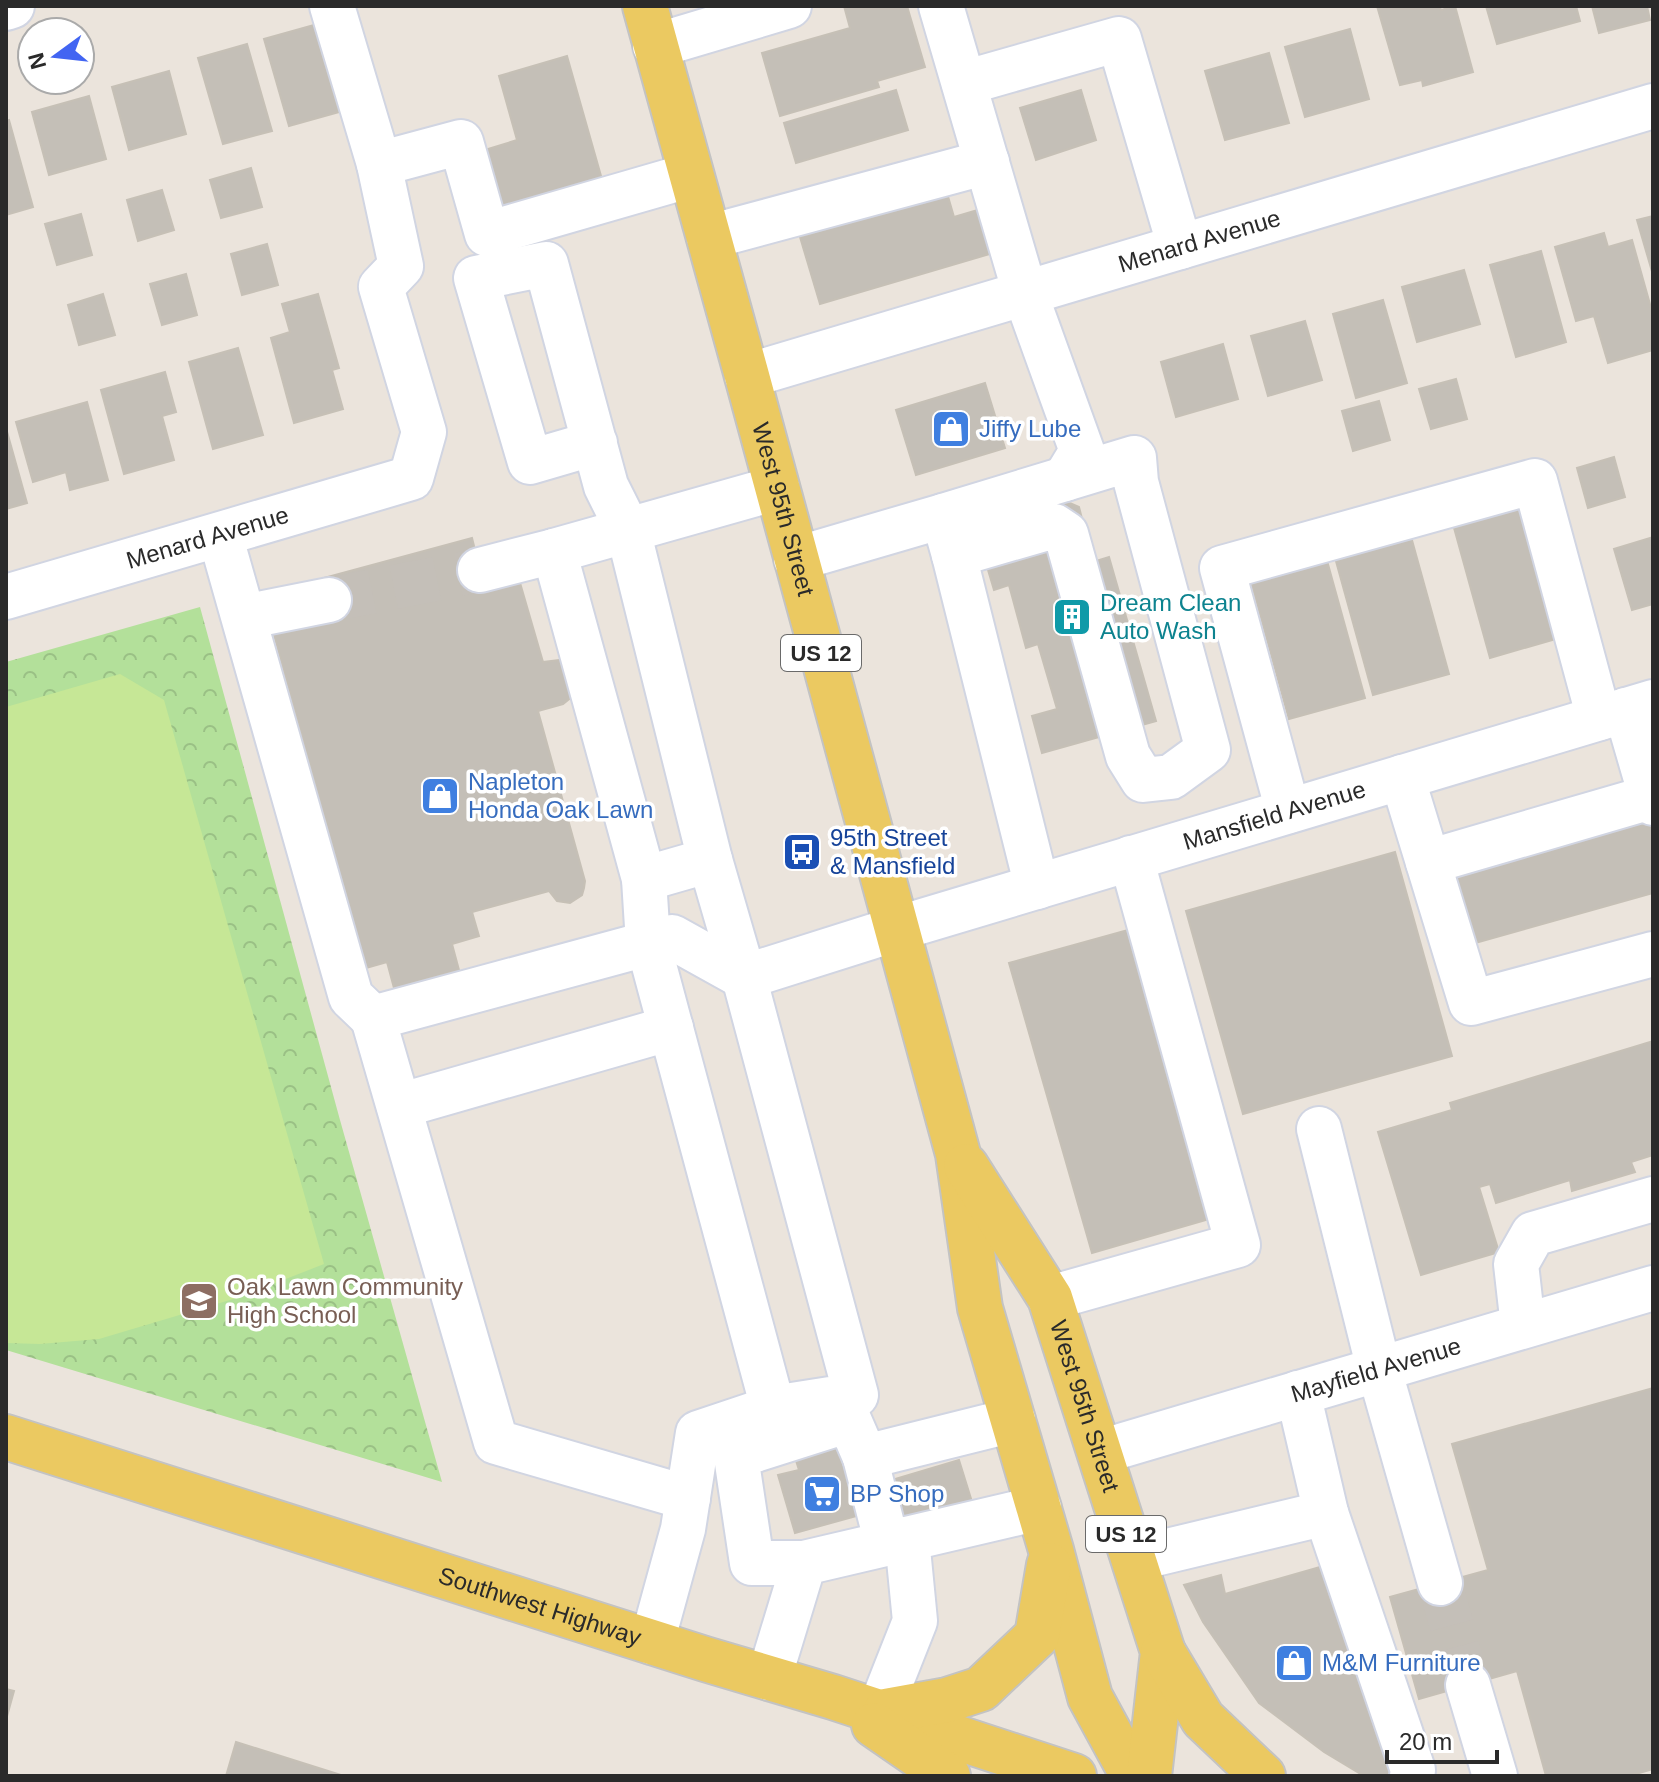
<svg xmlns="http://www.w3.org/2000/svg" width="1659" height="1782" viewBox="0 0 1659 1782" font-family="Helvetica,sans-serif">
	<defs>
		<pattern id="park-crowns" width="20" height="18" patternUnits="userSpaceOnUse" patternTransform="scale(2)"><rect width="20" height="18" fill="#b3e09a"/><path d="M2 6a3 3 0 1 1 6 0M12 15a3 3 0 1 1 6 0" fill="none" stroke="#9ac085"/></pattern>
	</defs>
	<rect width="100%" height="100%" fill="#ebe4dc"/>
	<!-- park -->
	<polygon fill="url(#park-crowns)" points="200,607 340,1120 442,1482 6,1350 6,662"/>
	<!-- pitch -->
	<polygon fill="#c6e796" points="120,674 164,700 324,1264 240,1297 99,1339 40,1344 6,1343 6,707"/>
	<!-- building -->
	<g fill="#c4bfb7" stroke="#c6c0b6" stroke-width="2">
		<polygon points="844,6 907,6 925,67 877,81 879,87 780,116 762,53 850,28"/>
		<polygon points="1377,6 1439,6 1441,10 1455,6 1473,72 1423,86 1422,80 1400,85"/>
		<polygon points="1486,6 1576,6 1580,21 1497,44"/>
		<polygon points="1592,6 1647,6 1650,20 1599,33"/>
		<polygon points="314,25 339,112 289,126 264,39"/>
		<polygon points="1350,29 1369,99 1305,117 1285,47"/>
		<polygon points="247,44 272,131 223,144 198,58"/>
		<polygon points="1269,53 1289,123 1225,140 1205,71"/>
		<polygon points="567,56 601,176 595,189 504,215 485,150 517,140 499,76"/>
		<polygon points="169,71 186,134 129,150 112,87"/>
		<polygon points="896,90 908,130 796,163 784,123"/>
		<polygon points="1081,90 1096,140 1036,160 1020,108"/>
		<polygon points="89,96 106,159 49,175 32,112"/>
		<polygon points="9,120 33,207 6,215 6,121"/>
		<polygon points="251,168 262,207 221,218 210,180"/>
		<polygon points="162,190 174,230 138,241 127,200"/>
		<polygon points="947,193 954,217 981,209 993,253 820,304 800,237"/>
		<polygon points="81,214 92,255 57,265 45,224"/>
		<polygon points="1653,216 1653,275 1637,220"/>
		<polygon points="1604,233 1608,247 1632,240 1653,315 1653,350 1608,363 1594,316 1576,321 1555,247"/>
		<polygon points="267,244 278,285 242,295 231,254"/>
		<polygon points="1541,251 1566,342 1516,357 1490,265"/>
		<polygon points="1464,270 1480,324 1417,342 1402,287"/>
		<polygon points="186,274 197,315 162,325 150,284"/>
		<polygon points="103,294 115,335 79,345 68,305"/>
		<polygon points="318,294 339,368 332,370 343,409 294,423 271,338 290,332 282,304"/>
		<polygon points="1383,300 1407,383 1356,398 1333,314"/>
		<polygon points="1305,321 1322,380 1268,396 1251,336"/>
		<polygon points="1223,344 1238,399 1176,417 1161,362"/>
		<polygon points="238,348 263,435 213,449 189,362"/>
		<polygon points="165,372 176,412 162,416 174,460 124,474 101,390"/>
		<polygon points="1456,379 1467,419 1431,429 1419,389"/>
		<polygon points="985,383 1005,448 916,475 896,410"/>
		<polygon points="1379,401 1390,440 1353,451 1342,411"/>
		<polygon points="87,402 108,480 70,490 66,472 33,482 16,422"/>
		<polygon points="6,428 27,503 6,509"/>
		<polygon points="1614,457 1625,497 1588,508 1577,468"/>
		<polygon points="1527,496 1566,636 1490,658 1451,517"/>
		<polygon points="1058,498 1079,507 1093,562 1109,557 1156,721 1042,753 1032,716 1057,709 1038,644 1026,648 1009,585 994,590 974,523"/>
		<polygon points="1410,533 1449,674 1373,695 1334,554"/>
		<polygon points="1653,537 1653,604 1632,610 1614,549"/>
		<polygon points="472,538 480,570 518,576 543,662 559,660 567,663 574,695 563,704 538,711 585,881 584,888 582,895 570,903 557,901 549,891 472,912 479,936 452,944 459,970 394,988 387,962 366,968 271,624 329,600 324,578"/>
		<polygon points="1326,557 1365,698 1289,719 1250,578"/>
		<polygon points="1649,810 1653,824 1653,893 1461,947 1439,869"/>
		<polygon points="1395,852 1452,1056 1243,1114 1186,911"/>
		<polygon points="1128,930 1209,1219 1092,1253 1009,963"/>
		<polygon points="1653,1041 1653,1155 1631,1162 1635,1172 1572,1191 1570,1180 1496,1203 1490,1184 1479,1187 1499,1252 1421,1275 1378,1132 1452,1110 1450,1103"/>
		<polygon points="1653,1388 1653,1769 1629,1776 1546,1776 1517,1671 1419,1699 1390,1597 1488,1570 1452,1444"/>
		<polygon points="842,1427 867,1513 795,1533 778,1475 799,1470 790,1442"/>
		<polygon points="959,1460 973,1505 896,1528 882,1483"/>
		<polygon points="1327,1565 1389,1772 1386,1776 1364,1776 1324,1752 1259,1703 1203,1622 1184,1585 1221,1575 1225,1594"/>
		<polygon points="6,1689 14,1691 6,1720"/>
		<polygon points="236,1742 344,1776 226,1776"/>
	</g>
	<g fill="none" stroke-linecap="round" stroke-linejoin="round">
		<!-- minor-tunnel -->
		<g stroke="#c4bfb8" stroke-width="44" stroke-dasharray="44 22" stroke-linecap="butt">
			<polyline points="329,600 480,570"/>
			<polyline points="1440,1583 1468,1685"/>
		</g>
		<defs>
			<g id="minor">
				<polyline points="941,6 1025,293 1082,451 1065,479"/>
				<polyline points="6,8 12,6"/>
				<polyline points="655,46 789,6"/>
				<polyline points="964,83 1119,39 1180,247"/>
				<polyline points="379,164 461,142 487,234 691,175"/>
				<polyline points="709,237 987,162"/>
				<path id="s1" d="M747 376 1653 106"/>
				<polyline points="595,443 530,462 476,278 546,264 606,486 628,530 710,860 644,879"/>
				<polyline points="943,516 1134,458 1136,482 1208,750 1171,777 1143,780 1128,756 1066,534 1054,526 954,555"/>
				<polyline points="220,535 351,997 373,1018"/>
				<polyline points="554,551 644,879 648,943 773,1408 698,1433 683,1529 652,1642"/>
				<polyline points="796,559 943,516 954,555 1037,887"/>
				<polyline points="480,570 554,551 777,488"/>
				<path id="s2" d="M6 597 411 478 424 432 381 287 401 266 379 164 332 6"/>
				<polyline points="244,617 329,600"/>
				<polyline points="1626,710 1653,803"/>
				<polyline points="1402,777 1471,1003 1653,954"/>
				<polyline points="1288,811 1222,568 1535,481 1599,718"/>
				<polyline points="710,860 744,977 856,1395 773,1408"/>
				<polyline points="1428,862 1651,797"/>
				<polyline points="399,1106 671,1028"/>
				<polyline points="1319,1129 1379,1369 1440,1583"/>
				<polyline points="1050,1298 1238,1245 1131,858"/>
				<polyline points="1523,1326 1516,1264 1533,1234 1653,1199"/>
				<path id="s3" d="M1100 1452 1653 1288"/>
				<path id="s4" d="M688 1498 496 1442 373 1018 672 937 744 977 896 929 1653 702"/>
				<polyline points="1326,1513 1413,1770 1412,1776"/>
				<polyline points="887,1544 865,1457 1013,1420"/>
				<polyline points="1134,1559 1326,1513 1298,1393"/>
				<polyline points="804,1563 752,1563 736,1456 849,1420 865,1457"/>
				<polyline points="769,1678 804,1563 1039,1508"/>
				<polyline points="1468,1685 1495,1776"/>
				<polyline points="879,1712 915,1621 907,1539"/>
			</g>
			<g id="major">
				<path id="s5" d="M645 6 747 376 958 1154 980 1308 1051 1550 1090 1697 1133 1776"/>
				<path id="s6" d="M966 1166 1050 1298 1163 1652 1149 1776"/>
				<path id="s7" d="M6 1437 705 1659 833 1697 1074 1776"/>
				<polyline points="1163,1652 1203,1719 1263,1776"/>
				<polyline points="886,1711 947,1700 981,1689 1037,1636 1049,1565"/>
				<polyline points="874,1725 948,1776"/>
			</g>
		</defs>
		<!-- minor casing -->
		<use href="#minor" stroke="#d1d5e2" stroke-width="48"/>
		<!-- major casing -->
		<use href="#major" stroke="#c3c3c3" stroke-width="48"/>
		<!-- minor -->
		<use href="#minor" stroke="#fff" stroke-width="44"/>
		<!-- major -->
		<use href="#major" stroke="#ebc961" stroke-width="44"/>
	</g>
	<!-- icons -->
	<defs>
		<symbol id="shop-square" viewBox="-11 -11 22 22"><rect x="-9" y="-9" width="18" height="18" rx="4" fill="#3f7fe0" stroke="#fff"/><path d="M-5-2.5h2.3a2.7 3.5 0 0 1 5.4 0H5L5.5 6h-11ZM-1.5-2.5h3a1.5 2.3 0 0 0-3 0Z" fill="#fff"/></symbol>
		<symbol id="building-square" viewBox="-11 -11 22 22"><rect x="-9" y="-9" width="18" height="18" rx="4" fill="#0f9aa8" stroke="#fff"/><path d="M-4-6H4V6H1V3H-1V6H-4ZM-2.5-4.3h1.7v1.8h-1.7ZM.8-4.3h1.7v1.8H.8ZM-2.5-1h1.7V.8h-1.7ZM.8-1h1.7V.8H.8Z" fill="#fff"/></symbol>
		<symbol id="bus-square" viewBox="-11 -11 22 22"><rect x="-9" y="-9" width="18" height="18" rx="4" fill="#1a4fb4" stroke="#fff"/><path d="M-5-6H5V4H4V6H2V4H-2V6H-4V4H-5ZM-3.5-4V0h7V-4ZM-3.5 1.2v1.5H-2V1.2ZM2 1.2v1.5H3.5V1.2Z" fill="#fff"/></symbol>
		<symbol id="school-square" viewBox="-11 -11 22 22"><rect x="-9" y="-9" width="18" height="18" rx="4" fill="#8d6e63" stroke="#fff"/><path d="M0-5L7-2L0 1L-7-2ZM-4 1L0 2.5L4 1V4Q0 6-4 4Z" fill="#fff"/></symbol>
		<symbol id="supermarket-square" viewBox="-11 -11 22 22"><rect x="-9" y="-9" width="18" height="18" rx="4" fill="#3f7fe0" stroke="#fff"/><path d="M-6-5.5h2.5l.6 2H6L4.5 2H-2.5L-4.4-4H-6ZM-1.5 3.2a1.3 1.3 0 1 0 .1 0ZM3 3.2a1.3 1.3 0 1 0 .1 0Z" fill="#fff"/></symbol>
	</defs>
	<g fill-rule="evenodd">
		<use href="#shop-square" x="929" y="407" width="44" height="44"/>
		<use href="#building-square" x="1050" y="595" width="44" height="44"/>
		<use href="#shop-square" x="418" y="774" width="44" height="44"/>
		<use href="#bus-square" x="780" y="830" width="44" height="44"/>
		<use href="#school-square" x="177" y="1279" width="44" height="44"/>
		<use href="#supermarket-square" x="800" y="1472" width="44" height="44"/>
		<use href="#shop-square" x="1272" y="1641" width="44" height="44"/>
	</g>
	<g text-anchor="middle" stroke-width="7" stroke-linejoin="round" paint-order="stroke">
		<!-- shield labels -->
		<g fill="#fff" stroke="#6a6a6a" stroke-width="2">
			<rect x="781" y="635" width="80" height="36" rx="6"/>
			<rect x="1086" y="1516" width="80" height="36" rx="6"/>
		</g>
		<g font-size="22" font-weight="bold" fill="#2a2a2a">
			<text x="821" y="661">US 12</text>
			<text x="1126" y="1542">US 12</text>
		</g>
		<!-- street labels -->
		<g font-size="24" fill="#2a2a2a" stroke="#fff">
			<text dy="8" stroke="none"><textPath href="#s1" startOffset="472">Menard Avenue</textPath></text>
			<text dy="8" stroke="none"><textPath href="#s5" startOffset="522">West 95th Street</textPath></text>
			<text dy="8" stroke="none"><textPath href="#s2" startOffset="210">Menard Avenue</textPath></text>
			<text dy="8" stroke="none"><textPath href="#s4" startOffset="1588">Mansfield Avenue</textPath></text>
			<text dy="8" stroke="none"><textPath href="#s3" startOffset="288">Mayfield Avenue</textPath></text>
			<text dy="8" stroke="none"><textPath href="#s6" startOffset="270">West 95th Street</textPath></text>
			<text dy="8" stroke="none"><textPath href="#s7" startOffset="560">Southwest Highway</textPath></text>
		</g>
		<!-- shop labels -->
		<g font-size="24" fill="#366cbe" stroke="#fff" text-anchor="start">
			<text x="979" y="437">Jiffy Lube</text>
			<text x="468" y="790">Napleton<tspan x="468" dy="28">Honda Oak Lawn</tspan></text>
			<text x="850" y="1502">BP Shop</text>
			<text x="1322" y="1671">M&amp;M Furniture</text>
		</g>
		<!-- culture labels -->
		<g font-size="24" fill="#0d838f" stroke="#fff" text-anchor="start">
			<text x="1100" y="611">Dream Clean<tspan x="1100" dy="28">Auto Wash</tspan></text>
		</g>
		<!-- transit labels -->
		<g font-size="24" fill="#164399" stroke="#fff" text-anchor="start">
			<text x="830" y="846">95th Street<tspan x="830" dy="28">&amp; Mansfield</tspan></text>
		</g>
		<!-- education labels -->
		<g font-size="24" fill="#785e54" stroke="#fff" text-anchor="start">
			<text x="227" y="1295">Oak Lawn Community<tspan x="227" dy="28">High School</tspan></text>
		</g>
	</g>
	<!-- border -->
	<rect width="1659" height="1782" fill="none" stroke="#2a2a2a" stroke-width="16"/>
	<!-- north arrow -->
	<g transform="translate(56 56) rotate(255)"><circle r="38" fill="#ffffff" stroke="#aaaaaa" stroke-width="2"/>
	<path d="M0-6L14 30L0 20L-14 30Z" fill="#4265f2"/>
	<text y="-12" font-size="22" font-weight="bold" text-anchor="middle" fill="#2a2a2a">N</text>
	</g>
	<!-- scale -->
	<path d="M1387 1750v12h110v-12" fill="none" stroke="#2a2a2a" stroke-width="4"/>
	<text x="1399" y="1750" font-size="24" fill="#2a2a2a" stroke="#ffffff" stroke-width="6" paint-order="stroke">20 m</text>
</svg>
